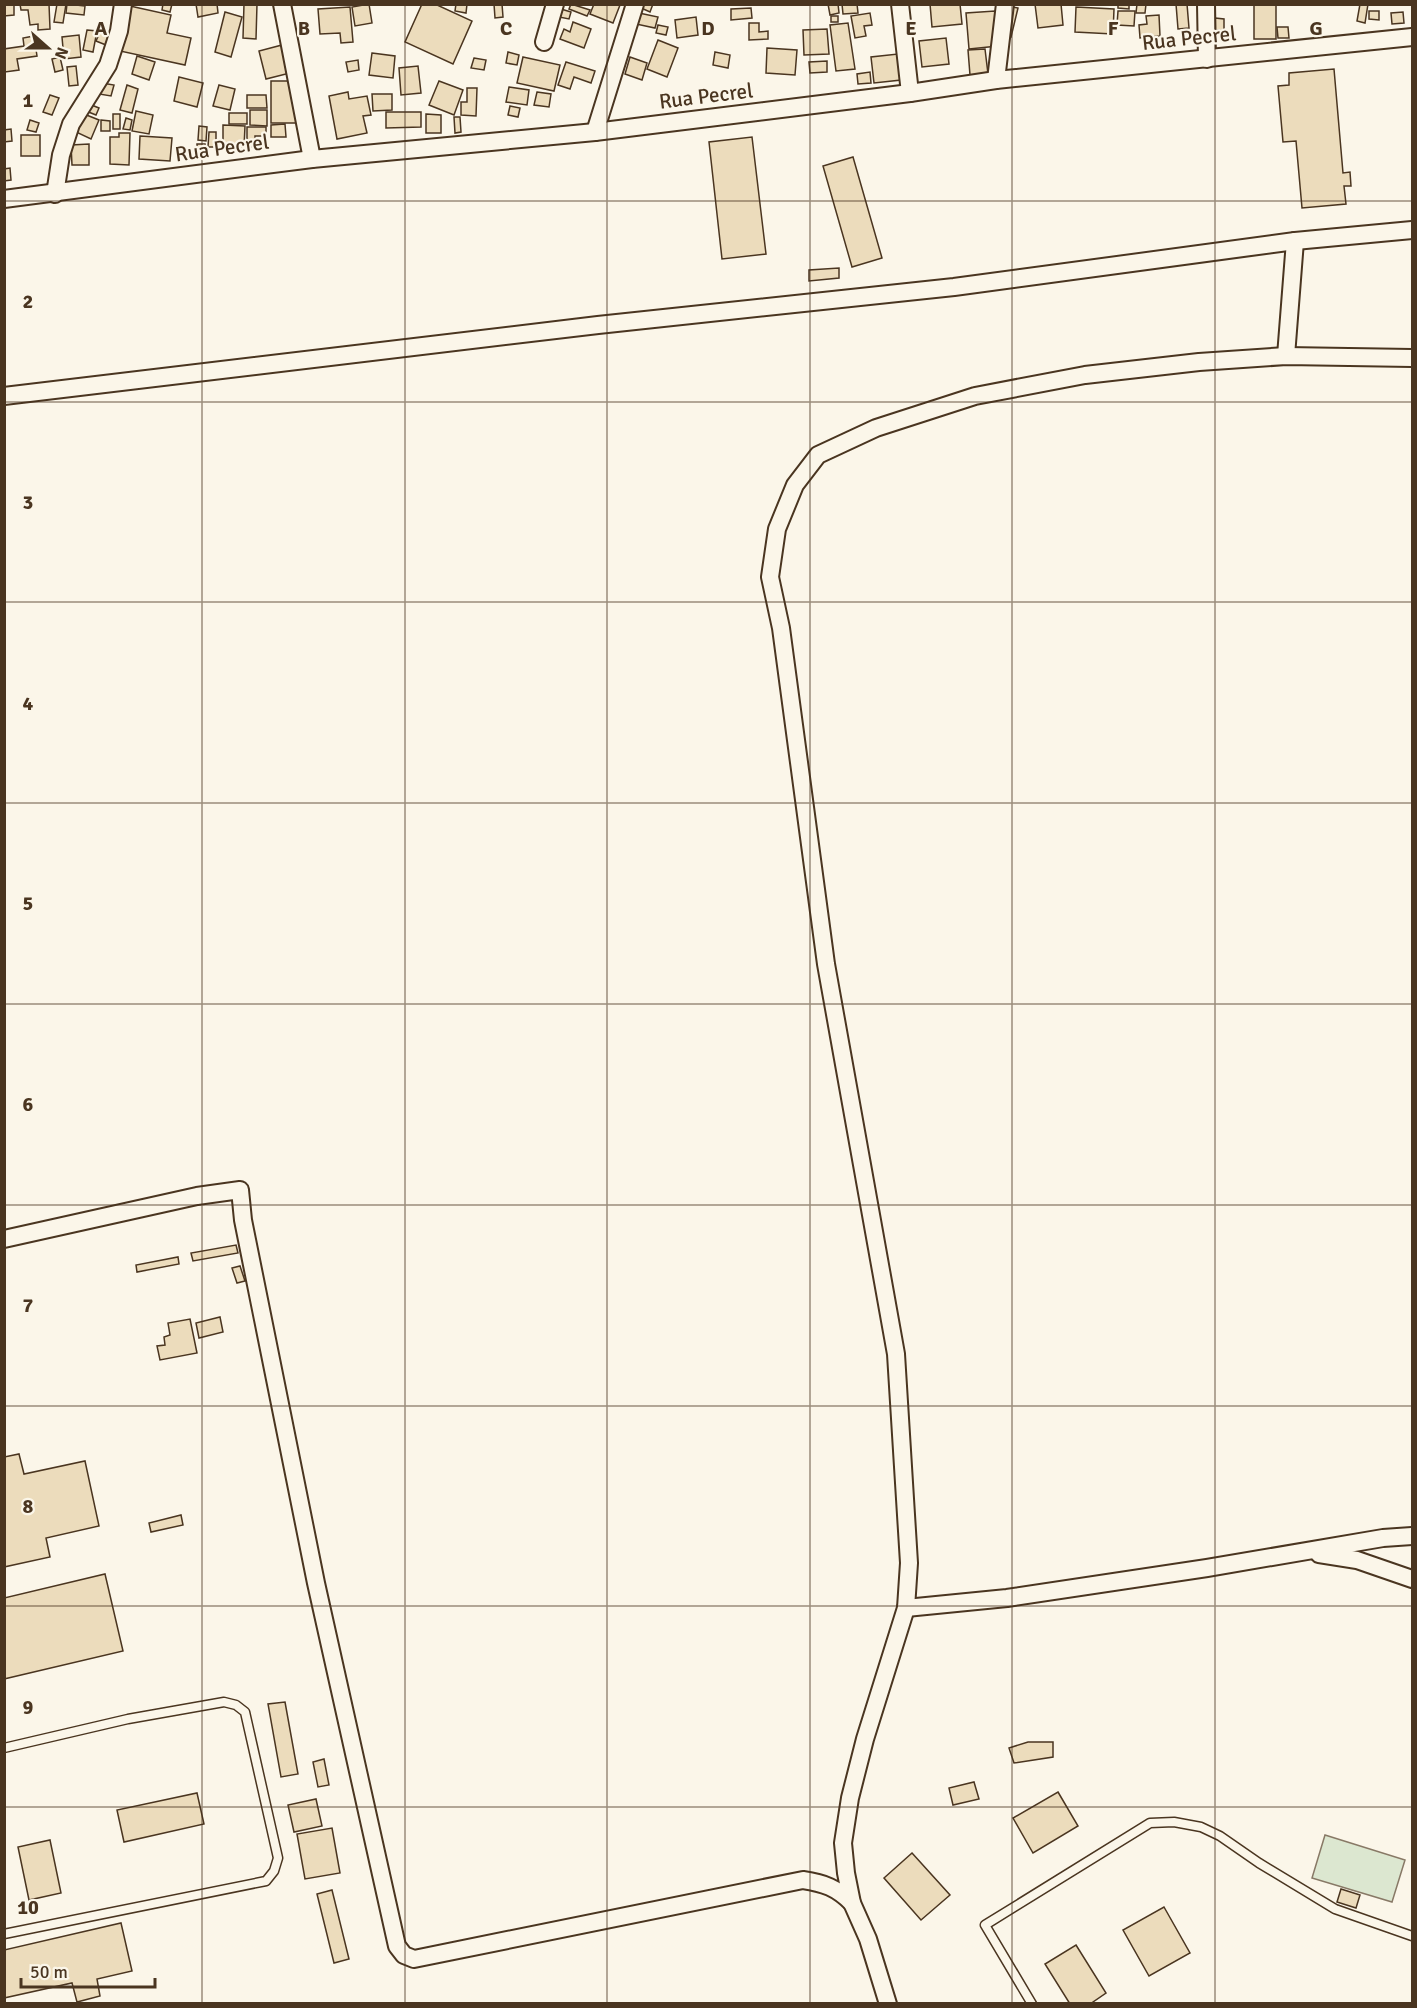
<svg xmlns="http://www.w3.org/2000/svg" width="1417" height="2008" viewBox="0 0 1417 2008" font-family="Signika,sans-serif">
	<rect width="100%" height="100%" fill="#fbf6e9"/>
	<!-- green -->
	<polygon fill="#dce7d0" stroke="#887966" stroke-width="1.5" points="1325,1835 1405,1860 1392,1902 1312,1878"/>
	<!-- building -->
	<g fill="#ecdcbc" stroke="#4a3520" stroke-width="1.5">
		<polygon points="4,4 14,4 14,15 4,16"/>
		<polygon points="20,4 49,4 50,29 38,30 38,24 30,25 28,10 21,10"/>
		<polygon points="57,4 66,4 63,23 54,22"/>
		<polygon points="67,4 85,6 84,15 66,13"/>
		<polygon points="163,4 172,4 170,12 162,10"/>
		<polygon points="196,4 217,4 218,13 198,17"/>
		<polygon points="244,4 257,4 256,39 243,38"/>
		<polygon points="369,4 372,23 355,26 352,7"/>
		<polygon points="422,4 435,4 472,21 453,64 405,42"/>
		<polygon points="456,4 467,4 466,13 455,11"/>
		<polygon points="494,4 502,4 503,17 495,18"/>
		<polygon points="571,4 590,10 587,16 569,9"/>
		<polygon points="594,4 620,5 613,23 590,14"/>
		<polygon points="640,4 653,4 650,12 639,7"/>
		<polygon points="828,4 838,4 839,13 830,15"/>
		<polygon points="842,4 857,4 858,13 843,14"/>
		<polygon points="930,4 960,4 962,24 932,27"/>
		<polygon points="1035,4 1061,4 1063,25 1038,28"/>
		<polygon points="1118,4 1129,4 1129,9 1118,8"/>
		<polygon points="1137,4 1146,4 1145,13 1136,13"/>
		<polygon points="1176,4 1187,4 1189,28 1178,29"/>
		<rect x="1254" y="4" width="22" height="35"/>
		<polygon points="1360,4 1368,4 1365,23 1357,21"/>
		<polygon points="130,6 171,15 167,33 191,38 185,65 120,51"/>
		<polygon points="1007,6 1018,8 1011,37 1001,35"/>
		<polygon points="350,7 353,42 341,43 340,33 320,34 318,9"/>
		<polygon points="1076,7 1114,9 1113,34 1075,32"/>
		<polygon points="751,8 752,18 731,20 731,9"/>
		<polygon points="561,9 571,12 569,19 559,17"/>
		<polygon points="995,11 998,46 969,49 966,13"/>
		<polygon points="1118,11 1135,11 1134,26 1117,25"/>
		<polygon points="1369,11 1379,11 1379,20 1369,19"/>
		<polygon points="225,12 242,17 231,57 215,52"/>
		<polygon points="1403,12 1404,23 1392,24 1391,13"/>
		<polygon points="639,13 658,17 655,28 636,24"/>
		<polygon points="870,13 872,25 864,26 866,36 855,38 851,16"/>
		<polygon points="1159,15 1160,36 1140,38 1139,25 1147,24 1146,16"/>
		<rect x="831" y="16" width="7" height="6"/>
		<polygon points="696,17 698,35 677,38 675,20"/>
		<polygon points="1215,18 1224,19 1224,31 1214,30"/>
		<polygon points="573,22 591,29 584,48 560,39 564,29 570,32"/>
		<polygon points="749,23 759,23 759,32 768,31 768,39 749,40"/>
		<polygon points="848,23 855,69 836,71 830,25"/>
		<polygon points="658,25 668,27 666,35 656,33"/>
		<polygon points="1277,27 1288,27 1289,38 1278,38"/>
		<polygon points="827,29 829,54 804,55 803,30"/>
		<polygon points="87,30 97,31 93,52 83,50"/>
		<polygon points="100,32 114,38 111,47 96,41"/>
		<polygon points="79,35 81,57 64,59 62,37"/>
		<polygon points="34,36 37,56 17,59 19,70 5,72 4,49 24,46 23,38"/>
		<polygon points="946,38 949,64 922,67 919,41"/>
		<polygon points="658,40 678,48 667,77 647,69"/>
		<polygon points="282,45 290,73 266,79 259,51"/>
		<polygon points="767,48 797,50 795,75 766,73"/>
		<polygon points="985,49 988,74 970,75 968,50"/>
		<polygon points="508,52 519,55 517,65 506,63"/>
		<polygon points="715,52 730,55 728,68 713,65"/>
		<polygon points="372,53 395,56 393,78 369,75"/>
		<polygon points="898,54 901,80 874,83 871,57"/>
		<polygon points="137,56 155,62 149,80 132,74"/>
		<polygon points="60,57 63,70 55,72 52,59"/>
		<polygon points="523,57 560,65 554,91 517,83"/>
		<polygon points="630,57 647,63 642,80 625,74"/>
		<polygon points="474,58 486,60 484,70 471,68"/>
		<polygon points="358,60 359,70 348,72 346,62"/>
		<polygon points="827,61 827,72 810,73 809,62"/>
		<polygon points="566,62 595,71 591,83 574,77 570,89 558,85"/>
		<polygon points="76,66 78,85 69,86 67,67"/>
		<polygon points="418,66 421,93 401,95 399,68"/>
		<polygon points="1334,69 1343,173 1350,172 1351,186 1344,186 1346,204 1302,208 1296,141 1283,142 1278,86 1289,85 1289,73"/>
		<polygon points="870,72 871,83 858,84 857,74"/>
		<polygon points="179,77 203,83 197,107 174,101"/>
		<polygon points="271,81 293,81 302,123 271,123"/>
		<polygon points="439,81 463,90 454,115 429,105"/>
		<polygon points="102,83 114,85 111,96 99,94"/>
		<polygon points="127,85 138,89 132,113 120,110"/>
		<polygon points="219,85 235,89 230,110 213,106"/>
		<polygon points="509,87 529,90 527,105 506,102"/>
		<polygon points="467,88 477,88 476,116 461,115 461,102 467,102"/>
		<polygon points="348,92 349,99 367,96 371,115 363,116 367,133 337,139 329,96"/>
		<polygon points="537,92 551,94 549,107 534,105"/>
		<polygon points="372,94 392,94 392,110 373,111"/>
		<polygon points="50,95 59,98 52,115 43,112"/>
		<polygon points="247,95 266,95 267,108 247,108"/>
		<polygon points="89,104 99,108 96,115 86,111"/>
		<polygon points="510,106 520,108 518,117 508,115"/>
		<polygon points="250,110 267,110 267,126 250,125"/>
		<polygon points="136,111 153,115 149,134 132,131"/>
		<polygon points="386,112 421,112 421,127 386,128"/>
		<rect x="229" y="113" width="18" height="11"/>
		<polygon points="84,114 99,120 91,139 76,132"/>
		<rect x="113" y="114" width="7" height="15"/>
		<polygon points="426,114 441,115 441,133 426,133"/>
		<polygon points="454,117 460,117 461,132 455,133"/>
		<polygon points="126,118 132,120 130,130 123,129"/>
		<polygon points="30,120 39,123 36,132 27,130"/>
		<polygon points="101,120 110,121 110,131 101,131"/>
		<polygon points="285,124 286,137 271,137 271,125"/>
		<polygon points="223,125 245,126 244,147 223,146"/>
		<polygon points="199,126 207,127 206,141 198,140"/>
		<polygon points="247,127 266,127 266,136 255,136 255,147 247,147"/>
		<polygon points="11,129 12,141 4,142 4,130"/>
		<polygon points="209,132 216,132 216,147 208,147"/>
		<polygon points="119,133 130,133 129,165 110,164 110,137 119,137"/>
		<rect x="21" y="135" width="19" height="21"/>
		<polygon points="140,136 172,138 170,161 139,159"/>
		<polygon points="752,137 766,254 722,259 709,142"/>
		<polygon points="89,144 89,165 72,165 71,145"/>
		<polygon points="197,144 205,144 206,155 197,156"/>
		<polygon points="853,157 882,258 852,267 823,166"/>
		<polygon points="10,168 11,180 4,181 4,169"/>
		<polygon points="839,268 839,278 809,281 809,270"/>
		<polygon points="236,1245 238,1253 193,1261 191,1253"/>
		<polygon points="178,1257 179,1264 137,1272 136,1265"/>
		<polygon points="240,1266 245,1281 237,1283 232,1268"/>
		<polygon points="220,1317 223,1332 199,1338 196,1323"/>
		<polygon points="190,1319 197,1353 160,1360 157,1346 165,1345 164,1337 170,1335 168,1323"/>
		<polygon points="19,1454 24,1474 85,1461 99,1526 46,1538 50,1557 4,1567 4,1457"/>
		<polygon points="181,1515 183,1525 151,1532 149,1523"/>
		<polygon points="105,1574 123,1651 4,1679 4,1598"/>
		<polygon points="285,1702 298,1774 281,1777 268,1704"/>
		<polygon points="1028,1742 1053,1742 1053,1757 1014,1763 1009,1748"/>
		<polygon points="324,1759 329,1785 318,1787 313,1762"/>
		<polygon points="974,1782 979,1799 953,1805 949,1788"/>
		<polygon points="1058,1792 1078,1826 1033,1853 1013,1818"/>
		<polygon points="197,1793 204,1824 124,1842 117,1810"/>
		<polygon points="316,1799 322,1826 294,1832 288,1805"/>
		<polygon points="332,1828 340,1873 305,1879 297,1834"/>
		<polygon points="50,1840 61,1893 29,1900 18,1847"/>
		<polygon points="912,1853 950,1895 921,1920 884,1878"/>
		<polygon points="1341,1889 1360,1895 1356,1908 1337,1902"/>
		<polygon points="332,1890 349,1959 334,1963 317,1894"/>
		<polygon points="1164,1907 1190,1953 1149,1976 1123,1930"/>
		<polygon points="121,1923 132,1971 97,1979 100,1996 77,2002 72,1983 4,1998 4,1950"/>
		<polygon points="1076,1945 1106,1993 1090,2004 1070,2004 1045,1964"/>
	</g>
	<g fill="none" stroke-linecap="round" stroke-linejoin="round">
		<defs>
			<g id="service">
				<polyline points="4,1748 128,1719 224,1702 236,1705 245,1712 278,1858 274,1871 266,1881 4,1934"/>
				<polyline points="1032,2004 985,1925 1150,1823 1174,1822 1201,1827 1220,1836 1259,1863 1335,1909 1412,1936"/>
			</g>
			<g id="minor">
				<polyline points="282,4 312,159"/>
				<polyline points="900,4 910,93"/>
				<polyline points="1206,4 1207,59"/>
				<polyline points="544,42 555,4"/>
				<polyline points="996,80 1005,4"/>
				<polyline points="595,132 635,4"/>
				<polyline points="55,194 61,155 71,124 108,65 119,31 123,4"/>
				<polyline points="4,199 312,159 595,132 910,93 996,80 1412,37"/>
				<polyline points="1286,356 1295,241"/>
				<polyline points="4,396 598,325 954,287 1295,241 1412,230"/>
				<path d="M4 1239 197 1196 240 1190 243 1220 316 1583 397 1946 404 1955 414 1959 803 1880C824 1883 837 1888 852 1903"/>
				<polyline points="1319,1554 1357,1560 1412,1579"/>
				<polyline points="906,1608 1007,1598 1207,1568 1383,1538 1412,1536"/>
				<polyline points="888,2004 868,1939 852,1903 846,1873 843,1843 850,1798 865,1739 906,1608 909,1563 896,1354 826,964 781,628 770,577 777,529 795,485 818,455 876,428 975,396 1085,375 1199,362 1286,356 1412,358"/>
			</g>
		</defs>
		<!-- service casing -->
		<use href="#service" stroke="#4a3520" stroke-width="11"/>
		<!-- minor casing -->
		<use href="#minor" stroke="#4a3520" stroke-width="20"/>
		<!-- service -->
		<use href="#service" stroke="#fbf6e9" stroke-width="8"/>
		<!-- minor -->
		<use href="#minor" stroke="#fbf6e9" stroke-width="16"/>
	</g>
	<!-- grid -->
	<path fill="none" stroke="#4a3520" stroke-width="1.5" stroke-opacity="0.55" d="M202 4V2004M405 4V2004M607 4V2004M810 4V2004M1012 4V2004M1215 4V2004M4 201H1412M4 402H1412M4 602H1412M4 803H1412M4 1004H1412M4 1205H1412M4 1406H1412M4 1606H1412M4 1807H1412"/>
	<g text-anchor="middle" stroke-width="4.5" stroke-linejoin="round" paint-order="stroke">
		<!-- street labels -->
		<g font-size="21" fill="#4a3520" stroke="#fbf6e9">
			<text transform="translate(1189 38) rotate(-6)" y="7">Rua Pecrel</text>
			<text transform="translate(706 96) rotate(-7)" y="7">Rua Pecrel</text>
			<text transform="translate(222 148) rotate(-8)" y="7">Rua Pecrel</text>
		</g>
	</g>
	<g font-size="20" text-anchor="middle" font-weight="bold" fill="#4a3520" stroke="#fbf6e9" stroke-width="4.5" stroke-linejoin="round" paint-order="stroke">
		<text x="101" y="35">A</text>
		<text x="304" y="35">B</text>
		<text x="506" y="35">C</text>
		<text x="708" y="35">D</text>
		<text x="911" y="35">E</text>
		<text x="1113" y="35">F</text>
		<text x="1316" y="35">G</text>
		<text x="28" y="107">1</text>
		<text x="28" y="308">2</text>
		<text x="28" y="509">3</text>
		<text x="28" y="710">4</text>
		<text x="28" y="910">5</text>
		<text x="28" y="1111">6</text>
		<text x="28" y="1312">7</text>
		<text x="28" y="1513">8</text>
		<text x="28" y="1714">9</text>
		<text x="28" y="1914">10</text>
	</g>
	<!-- border -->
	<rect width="1417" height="2008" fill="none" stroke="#4a3520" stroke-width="12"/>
	<!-- north arrow -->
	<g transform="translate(48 48) rotate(111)" stroke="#fbf6e9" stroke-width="4.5" paint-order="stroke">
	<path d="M0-4.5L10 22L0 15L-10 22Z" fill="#4a3520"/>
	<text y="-9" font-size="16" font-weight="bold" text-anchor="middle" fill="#4a3520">N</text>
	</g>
	<!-- scale -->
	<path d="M21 1978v9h134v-9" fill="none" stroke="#4a3520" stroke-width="3"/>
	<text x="30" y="1978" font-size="18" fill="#4a3520" stroke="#fbf6e9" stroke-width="4.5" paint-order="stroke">50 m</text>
</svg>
